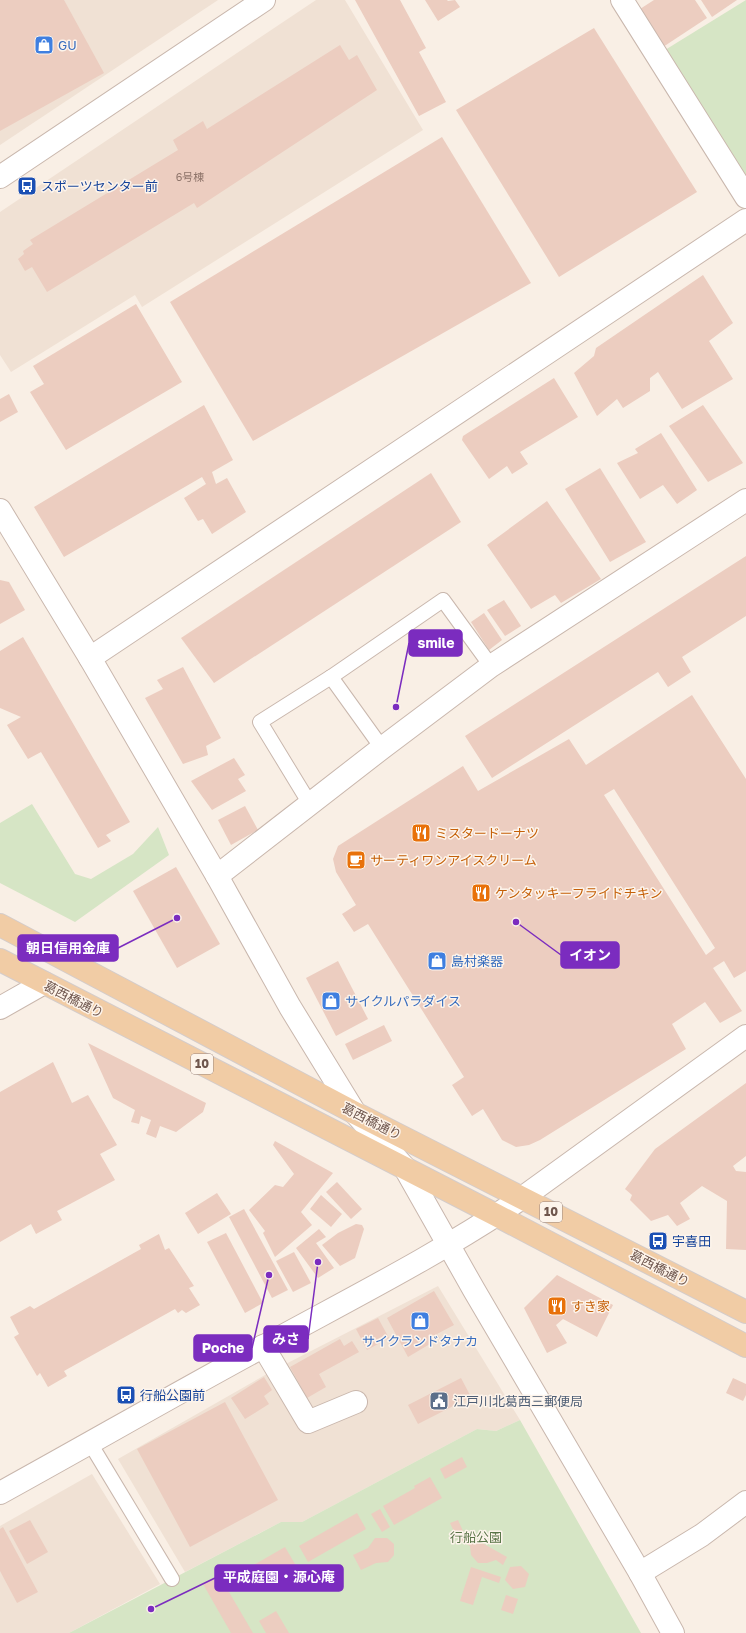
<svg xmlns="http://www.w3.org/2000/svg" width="746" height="1633" viewBox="0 0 746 1633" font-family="'Golos Text','Noto Sans JP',sans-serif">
	<rect width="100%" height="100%" fill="#f9efe5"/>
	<!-- residential -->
	<g fill="#f0e1d4">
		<polygon points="0,0 218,0 0,145"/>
		<polygon points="316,0 345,0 423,130 142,307 135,295 11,372 0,355 0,212"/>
		<polygon points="438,1286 520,1420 496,1431 477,1429 302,1522 281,1522 185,1572 118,1459 272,1371"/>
		<polygon points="92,1474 160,1584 69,1633 0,1633 0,1526"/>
	</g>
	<!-- green -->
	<g fill="#d6e5c5">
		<polygon points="746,0 746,180 665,50"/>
		<polygon points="32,804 75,874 91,879 133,854 158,827 169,855 75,922 0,883 0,823"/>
		<polygon points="520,1420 641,1633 69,1633 281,1522 302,1522 477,1429 496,1431"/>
	</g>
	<!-- building -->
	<g fill="#eccdc0" fill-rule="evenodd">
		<polygon points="0,0 64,0 104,73 0,131"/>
		<polygon points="355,0 400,0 426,48 419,52 446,102 419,116"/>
		<polygon points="425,0 447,0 448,1 455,0 460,7 438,21"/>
		<polygon points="654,0 695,0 707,18 663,47 640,9"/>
		<polygon points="701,0 737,0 712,17"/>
		<polygon points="594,28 697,192 559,277 456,110"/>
		<polygon points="340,45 349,60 357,55 377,90 197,208 194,203 47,292 32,267 25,271 18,259 24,254 23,251 33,244 30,240 178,150 173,140 203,121 207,129"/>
		<polygon points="442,137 531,283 253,441 170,302"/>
		<polygon points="703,275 733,323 709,341 733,379 682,409 658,372 650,378 650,391 623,408 617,399 597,416 574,373 594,356 596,348"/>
		<polygon points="136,304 182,382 66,450 30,392 44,384 33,366"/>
		<polygon points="554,378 578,417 520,452 528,464 512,474 507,466 489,479 462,440 463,436"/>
		<polygon points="9,394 18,412 0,422 0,399"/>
		<polygon points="204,405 233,460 212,472 216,484 227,478 246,512 212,534 203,519 198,521 184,498 206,484 202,477 64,557 34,507"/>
		<polygon points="703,405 743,463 708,482 669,426"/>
		<polygon points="661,433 697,490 677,504 663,485 640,499 617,463 638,453 635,449"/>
		<polygon points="600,468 646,542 610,562 565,489"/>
		<polygon points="431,473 461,522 214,683 181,638"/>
		<polygon points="547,501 601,579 561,603 555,595 531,609 487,545"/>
		<polygon points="746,556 746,616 682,657 691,672 668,687 658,672 492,778 465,736"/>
		<polygon points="0,580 9,582 25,610 0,624"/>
		<polygon points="504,600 521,626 505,636 487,610"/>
		<polygon points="484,613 502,640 489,650 471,622"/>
		<polygon points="23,637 130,822 106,835 111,841 98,848 41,752 28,759 7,725 21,717 0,708 0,651"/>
		<polygon points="183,667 221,738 206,746 208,755 183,764 145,698 163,689 157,680"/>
		<path d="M692 695 746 779V971L734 978 724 961 713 968 742 1011 720 1023 705 1002 672 1024 686 1049 540 1140 529 1145 516 1147 502 1140 483 1109 472 1116 452 1085 464 1077 368 924 354 932 342 914 356 905 336 872 333 859 338 846 463 766 478 791 569 739 586 765ZM614 789 715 948 706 955 604 795Z"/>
		<polygon points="234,758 245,775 238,779 246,791 212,810 191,781"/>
		<polygon points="245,806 258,830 231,845 218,820"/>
		<polygon points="176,867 220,944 177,968 133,891"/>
		<polygon points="338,961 368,1019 336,1036 306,978"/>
		<polygon points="384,1025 392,1041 353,1060 345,1044"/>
		<polygon points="88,1043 206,1103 203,1112 176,1132 160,1126 156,1138 146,1134 151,1120 141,1116 139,1124 131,1122 135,1110 113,1098"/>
		<polygon points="53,1062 72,1103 88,1095 117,1145 100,1154 115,1180 57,1211 62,1220 36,1234 31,1224 0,1242 0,1092"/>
		<polygon points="746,1083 746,1156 733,1166 736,1171 746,1172 746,1250 726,1249 727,1201 702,1186 680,1203 690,1219 677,1226 668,1215 651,1221 630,1200 632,1195 625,1189 655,1149"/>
		<polygon points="275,1141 333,1173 301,1212 312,1225 275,1257 263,1233 265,1231 249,1210 275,1185 283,1187 294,1174 273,1145"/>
		<polygon points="337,1182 362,1209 351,1219 326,1192"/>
		<polygon points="217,1193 231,1214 198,1234 185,1213"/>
		<polygon points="321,1195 342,1214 331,1227 310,1209"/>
		<polygon points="244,1209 288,1290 272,1298 229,1217"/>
		<polygon points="356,1224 362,1225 364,1229 355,1258 340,1266 322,1245 338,1233"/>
		<polygon points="319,1229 326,1237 316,1243 334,1268 318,1278 296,1248"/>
		<polygon points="226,1233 263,1303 245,1313 207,1242"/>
		<polygon points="159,1234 165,1250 169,1248 194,1286 189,1288 200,1305 186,1313 182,1310 178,1313 175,1309 64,1371 67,1376 48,1387 40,1373 37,1376 14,1337 19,1334 10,1317 30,1306 34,1309 141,1249 139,1245"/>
		<polygon points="294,1252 311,1283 293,1292 276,1261"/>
		<polygon points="557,1275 613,1305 597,1337 563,1319 556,1325 567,1343 547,1353 524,1308"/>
		<polygon points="434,1291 454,1325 437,1334 440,1338 408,1357 387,1318"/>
		<polygon points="378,1318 389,1338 367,1350 356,1329"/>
		<polygon points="340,1339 344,1346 352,1341 359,1352 319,1374 326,1387 307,1398 290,1367"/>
		<polygon points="264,1377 272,1390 264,1396 269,1404 245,1419 231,1398"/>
		<polygon points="461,1378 471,1397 418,1424 408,1405"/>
		<polygon points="733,1378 746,1384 746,1395 743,1401 726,1393"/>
		<polygon points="225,1402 278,1500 190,1547 137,1449"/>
		<polygon points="462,1457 467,1467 445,1479 440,1469"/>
		<polygon points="430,1477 442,1498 394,1525 383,1506 415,1488 414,1486"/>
		<polygon points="380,1509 390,1527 382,1532 371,1514"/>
		<polygon points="357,1513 366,1529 308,1562 299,1546"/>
		<polygon points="30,1520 48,1552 27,1564 9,1531"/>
		<polygon points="458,1520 463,1531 455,1534 450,1523"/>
		<polygon points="3,1527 38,1592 17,1603 0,1571 0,1529"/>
		<polygon points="468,1535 507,1557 503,1565 496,1560 487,1563 478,1563 471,1555 470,1546 460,1540"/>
		<polygon points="375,1538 387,1538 394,1544 394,1555 388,1562 376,1563 361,1570 353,1555 368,1548"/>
		<polygon points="285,1547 298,1569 258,1592 245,1570"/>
		<polygon points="521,1566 529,1574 525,1587 513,1589 505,1580 510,1567"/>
		<polygon points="471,1567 501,1577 499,1583 482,1577 473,1605 460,1601"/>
		<polygon points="219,1575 253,1633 231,1633 203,1584"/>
		<polygon points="506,1595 518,1599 513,1614 501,1610"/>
		<polygon points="276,1611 289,1633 266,1633 259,1621"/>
	</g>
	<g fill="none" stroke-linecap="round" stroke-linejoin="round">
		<defs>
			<g id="service">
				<polyline points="331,677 382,748"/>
				<polyline points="310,804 260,722 331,677 443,600 491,666"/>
				<polyline points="90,1443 172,1579"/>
			</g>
			<g id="minor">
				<polyline points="622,0 746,197"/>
				<polyline points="90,658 746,220"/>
				<polyline points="217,876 382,748 491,666 746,500"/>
				<polyline points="0,1008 44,983"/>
				<polyline points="522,1198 746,1036"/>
				<polyline points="263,1346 308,1422 356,1402"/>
				<polyline points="640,1573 702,1535 746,1502"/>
			</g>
			<g id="tertiary">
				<polyline points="0,177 264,0"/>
				<polyline points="0,510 90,658 217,876 290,1007 355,1113 405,1168 474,1290 640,1573 673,1633"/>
				<path d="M0 1493C89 1444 177 1393 266 1345 352 1298 441 1253 522 1198"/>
			</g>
			<g id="primary">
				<polyline points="0,925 355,1113 746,1312"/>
				<polyline points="0,960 496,1215 746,1346"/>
			</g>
		</defs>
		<!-- service casing -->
		<use href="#service" stroke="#c9b7ad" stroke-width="16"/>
		<!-- minor casing -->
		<use href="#minor" stroke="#c9b7ad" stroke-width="24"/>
		<!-- tertiary casing -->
		<use href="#tertiary" stroke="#c9b7ad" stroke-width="24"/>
		<!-- primary casing -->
		<use href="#primary" stroke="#d4ccca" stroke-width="24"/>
		<!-- service -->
		<use href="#service" stroke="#fff" stroke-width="14"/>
		<!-- minor -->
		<use href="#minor" stroke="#fff" stroke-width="22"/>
		<!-- tertiary -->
		<use href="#tertiary" stroke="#fff" stroke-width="22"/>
		<!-- primary -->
		<use href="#primary" stroke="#f1cca5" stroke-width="22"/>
	</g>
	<!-- icons -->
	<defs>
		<symbol id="shop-square" viewBox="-11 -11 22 22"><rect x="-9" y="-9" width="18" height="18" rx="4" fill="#3f7fe0" stroke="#fdf4eb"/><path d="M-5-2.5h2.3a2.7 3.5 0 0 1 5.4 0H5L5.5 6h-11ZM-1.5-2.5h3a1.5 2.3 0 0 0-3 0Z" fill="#fff"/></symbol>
		<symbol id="bus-square" viewBox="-11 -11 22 22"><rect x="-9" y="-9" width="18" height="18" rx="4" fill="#1a4fb4" stroke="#fdf4eb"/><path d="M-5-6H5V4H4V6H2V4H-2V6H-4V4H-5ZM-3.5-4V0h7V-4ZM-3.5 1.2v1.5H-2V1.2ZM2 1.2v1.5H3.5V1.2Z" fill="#fff"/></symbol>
		<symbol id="restaurant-square" viewBox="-11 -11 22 22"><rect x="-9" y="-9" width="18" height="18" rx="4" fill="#e8710a" stroke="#fdf4eb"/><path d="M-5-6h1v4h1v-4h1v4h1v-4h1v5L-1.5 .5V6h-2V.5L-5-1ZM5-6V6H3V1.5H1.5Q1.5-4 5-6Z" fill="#fff"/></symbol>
		<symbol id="cafe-square" viewBox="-11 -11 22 22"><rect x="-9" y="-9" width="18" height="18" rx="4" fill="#e8710a" stroke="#fdf4eb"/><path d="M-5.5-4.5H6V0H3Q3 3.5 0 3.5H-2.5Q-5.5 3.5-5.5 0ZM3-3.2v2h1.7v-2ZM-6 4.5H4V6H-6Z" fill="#fff"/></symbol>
		<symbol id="civic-square" viewBox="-11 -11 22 22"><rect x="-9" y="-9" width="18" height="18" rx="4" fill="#5c6f8a" stroke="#fdf4eb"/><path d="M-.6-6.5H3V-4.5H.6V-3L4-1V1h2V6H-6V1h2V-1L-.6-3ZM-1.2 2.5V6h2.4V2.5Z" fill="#fff"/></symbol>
	</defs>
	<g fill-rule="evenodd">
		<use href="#shop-square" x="33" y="34" width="22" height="22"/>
		<use href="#bus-square" x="16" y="175" width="22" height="22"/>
		<use href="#restaurant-square" x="410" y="822" width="22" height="22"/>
		<use href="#cafe-square" x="345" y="849" width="22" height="22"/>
		<use href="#restaurant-square" x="470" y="882" width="22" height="22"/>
		<use href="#shop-square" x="426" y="950" width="22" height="22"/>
		<use href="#shop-square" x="320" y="990" width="22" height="22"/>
		<use href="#bus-square" x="647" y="1230" width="22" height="22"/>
		<use href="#restaurant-square" x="546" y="1295" width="22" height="22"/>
		<use href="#shop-square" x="409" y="1310" width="22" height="22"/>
		<use href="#bus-square" x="115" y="1384" width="22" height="22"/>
		<use href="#civic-square" x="428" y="1390" width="22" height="22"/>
	</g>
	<g text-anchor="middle" stroke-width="3" stroke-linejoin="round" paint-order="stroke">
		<!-- number labels -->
		<g font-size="11" fill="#8e746a">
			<text x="190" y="181">6号棟</text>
		</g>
		<!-- shield labels -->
		<g fill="#fdf4eb" stroke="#9a857c" stroke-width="1">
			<rect x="191" y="1054" width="22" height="20" rx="3"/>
			<rect x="540" y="1202" width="22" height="20" rx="3"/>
		</g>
		<g font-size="12" font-weight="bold" fill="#6f564d">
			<text x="202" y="1068">10</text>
			<text x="551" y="1216">10</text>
		</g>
		<!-- shop labels -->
		<g font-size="13" fill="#366cbe" stroke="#fdf4eb" text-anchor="start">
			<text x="58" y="50">GU</text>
			<text x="451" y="966">島村楽器</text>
			<text x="345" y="1006">サイクルパラダイス</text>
			<text x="420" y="1346" text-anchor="middle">サイクランドタナカ</text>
		</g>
		<!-- transit labels -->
		<g font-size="13" fill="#164399" stroke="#fdf4eb" text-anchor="start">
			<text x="41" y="191">スポーツセンター前</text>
			<text x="672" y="1246">宇喜田</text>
			<text x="140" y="1400">行船公園前</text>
		</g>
		<!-- food labels -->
		<g font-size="13" fill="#c56008" stroke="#fdf4eb" text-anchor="start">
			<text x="435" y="838">ミスタードーナツ</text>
			<text x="370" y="865">サーティワンアイスクリーム</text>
			<text x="495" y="898">ケンタッキーフライドチキン</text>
			<text x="571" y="1311">すき家</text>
		</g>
		<!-- street labels -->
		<g font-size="13" fill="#6f564d" stroke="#fdf4eb">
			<text transform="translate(74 999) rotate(27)" y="5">葛西橋通り</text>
			<text transform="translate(372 1121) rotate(27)" y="5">葛西橋通り</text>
			<text transform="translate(660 1268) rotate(27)" y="5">葛西橋通り</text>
		</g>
		<!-- service labels -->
		<g font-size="13" fill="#4e5e75" stroke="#fdf4eb" text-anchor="start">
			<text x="453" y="1406">江戸川北葛西三郵便局</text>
		</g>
		<!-- park labels -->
		<g font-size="13" fill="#597447" stroke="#fdf4eb">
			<text x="476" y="1542">行船公園</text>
		</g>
	</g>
	<!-- callouts -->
	<path fill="none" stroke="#7b2cbf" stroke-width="1.5" d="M396 707L409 643M177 918L118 948M516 922L561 955M318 1262L308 1339M269 1275L252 1348M151 1609L215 1578"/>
	<g fill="#7b2cbf" stroke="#fdf4eb" stroke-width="1.5">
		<circle cx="396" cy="707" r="4"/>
		<circle cx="177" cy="918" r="4"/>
		<circle cx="516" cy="922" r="4"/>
		<circle cx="318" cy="1262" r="4"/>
		<circle cx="269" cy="1275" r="4"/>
		<circle cx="151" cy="1609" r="4"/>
	</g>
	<g fill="#7b2cbf" stroke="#7b2cbf" stroke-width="1.5">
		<rect x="409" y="630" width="53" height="26" rx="4"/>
		<rect x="18" y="935" width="100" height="26" rx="4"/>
		<rect x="561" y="942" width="58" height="26" rx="4"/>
		<rect x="264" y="1326" width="44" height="26" rx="4"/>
		<rect x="194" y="1335" width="58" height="26" rx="4"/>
		<rect x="215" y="1565" width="128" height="26" rx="4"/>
	</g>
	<g font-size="14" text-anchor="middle" font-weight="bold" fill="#fff">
		<text x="436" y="648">smile</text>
		<text x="68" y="953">朝日信用金庫</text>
		<text x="590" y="960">イオン</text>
		<text x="286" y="1344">みさ</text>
		<text x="223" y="1353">Poche</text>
		<text x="279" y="1582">平成庭園・源心庵</text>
	</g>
</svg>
